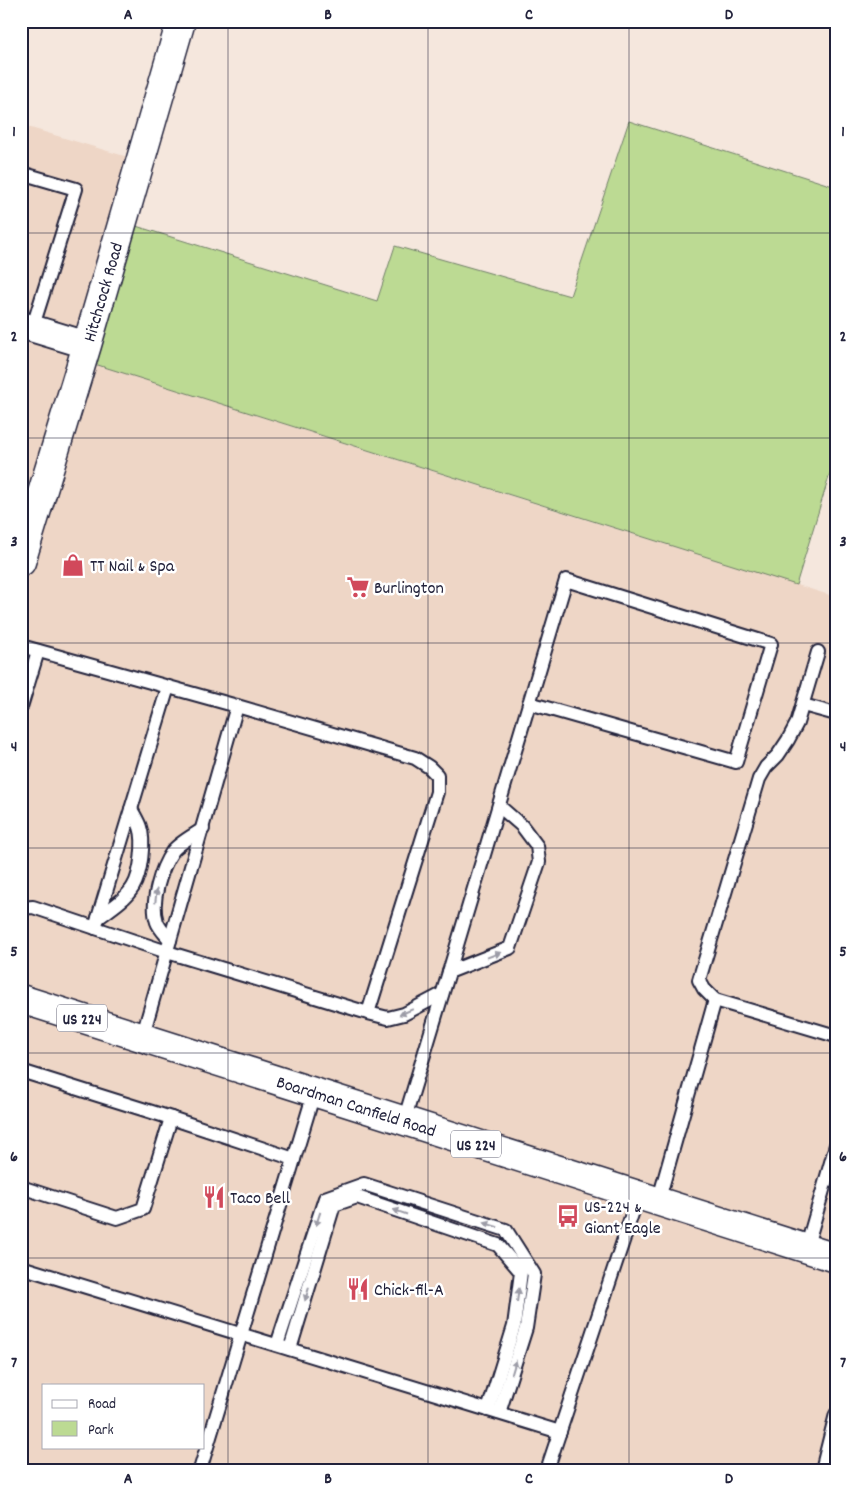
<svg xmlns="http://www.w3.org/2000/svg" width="857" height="1491" viewBox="0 0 857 1491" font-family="Dekko,sans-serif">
	<rect width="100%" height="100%" fill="#f5e7dd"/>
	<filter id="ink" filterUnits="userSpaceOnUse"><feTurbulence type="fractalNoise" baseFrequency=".02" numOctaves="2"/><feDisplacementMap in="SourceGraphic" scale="10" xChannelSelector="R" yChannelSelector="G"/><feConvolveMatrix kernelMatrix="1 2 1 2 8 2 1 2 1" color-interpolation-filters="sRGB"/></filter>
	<g filter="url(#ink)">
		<!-- built -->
		<path fill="#eed6c6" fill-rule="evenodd" d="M21 125 141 161 83 360 565 513 836 597V1470H21ZM44 1385H204V1447H44Z"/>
		<!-- green -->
		<polygon fill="#bcda93" stroke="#6f7e67" points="629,121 836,187 836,454 796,585 82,360 123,222 377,301 395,246 570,296"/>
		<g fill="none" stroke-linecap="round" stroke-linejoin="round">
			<defs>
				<g id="lane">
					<polyline points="21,173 76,189 32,329"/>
					<polyline points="21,646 237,706 142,1038"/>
					<polyline points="803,705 836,714"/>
					<polyline points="21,707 38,651"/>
					<polyline points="21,908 33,907 167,952 368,1013 437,792 437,775 429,767 415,758 237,706"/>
					<path d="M98 918C110 909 125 900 133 887 141 874 145 841 140 827 138 821 134 815 131 809"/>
					<polyline points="95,928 168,687"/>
					<path d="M170 940C166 935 159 928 157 922 150 902 161 868 172 852 177 844 194 835 203 829"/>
					<polyline points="449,972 510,948 539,862 537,846 522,826 499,806"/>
					<polyline points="715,1000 704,989 699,980 759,779 766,767 778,755 788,740 797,723 818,652"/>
					<polyline points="368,1013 388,1018 404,1014 442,994"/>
					<polyline points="21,1071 171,1118 294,1159"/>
					<polyline points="404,1121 449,972 566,580 771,644 736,762 529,703"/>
					<polyline points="21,1187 117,1218 143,1209 171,1118"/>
					<polyline points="658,1202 715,1000 836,1036"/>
					<polyline points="806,1249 836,1145"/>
					<polyline points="21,1267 560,1432"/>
					<polyline points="277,1345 325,1198 364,1184 506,1230 534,1274 526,1328 499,1413"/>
					<polyline points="290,1349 334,1205 357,1197 498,1245 521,1272 514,1326 488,1410"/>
					<polyline points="200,1470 314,1093"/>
					<polyline points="547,1470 638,1196"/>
					<polyline points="822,1470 836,1414"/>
				</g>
				<polyline id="street" points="21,325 87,345"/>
				<g id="secondary">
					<path id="s1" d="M21 562 87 345 181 21"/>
				</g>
				<g id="primary">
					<path id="s2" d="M21 999 836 1258"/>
				</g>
			</defs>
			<!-- lane casing -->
			<use href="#lane" stroke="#22223b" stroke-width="16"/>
			<!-- street casing -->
			<use href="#street" stroke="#22223b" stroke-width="30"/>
			<!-- secondary casing -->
			<use href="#secondary" stroke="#22223b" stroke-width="31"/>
			<!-- primary casing -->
			<use href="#primary" stroke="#22223b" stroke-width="31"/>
			<!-- lane -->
			<use href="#lane" stroke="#fff" stroke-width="12"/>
			<!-- street -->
			<use href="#street" stroke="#fff" stroke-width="26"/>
			<!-- secondary -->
			<use href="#secondary" stroke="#fff" stroke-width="28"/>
			<!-- primary -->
			<use href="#primary" stroke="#fff" stroke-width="28"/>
		</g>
		<!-- one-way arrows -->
		<defs><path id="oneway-solid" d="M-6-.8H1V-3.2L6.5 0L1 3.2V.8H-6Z" transform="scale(1.25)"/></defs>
		<g fill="#9c9ca7">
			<use href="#oneway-solid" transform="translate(156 896) rotate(-84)"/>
			<use href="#oneway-solid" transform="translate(494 955) rotate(-21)"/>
			<use href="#oneway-solid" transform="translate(406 1012) rotate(157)"/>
			<use href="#oneway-solid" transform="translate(400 1212) rotate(-161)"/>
			<use href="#oneway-solid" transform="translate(318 1219) rotate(108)"/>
			<use href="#oneway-solid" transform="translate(491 1225) rotate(-162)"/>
			<use href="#oneway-solid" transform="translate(307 1294) rotate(107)"/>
			<use href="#oneway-solid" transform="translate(518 1295) rotate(-82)"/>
			<use href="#oneway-solid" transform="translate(514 1367) rotate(-73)"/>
		</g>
	</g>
	<!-- grid -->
	<path fill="none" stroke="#22223b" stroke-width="1" stroke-opacity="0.55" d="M228 21V1470M428 21V1470M629 21V1470M21 233H836M21 438H836M21 643H836M21 848H836M21 1053H836M21 1258H836"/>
	<!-- icons -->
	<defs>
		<symbol id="shop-bare" viewBox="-9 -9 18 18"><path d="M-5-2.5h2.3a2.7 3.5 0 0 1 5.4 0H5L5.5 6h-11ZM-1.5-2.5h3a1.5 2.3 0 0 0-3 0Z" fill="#d1495b" stroke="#fff" stroke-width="2.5" paint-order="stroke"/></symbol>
		<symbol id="supermarket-bare" viewBox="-9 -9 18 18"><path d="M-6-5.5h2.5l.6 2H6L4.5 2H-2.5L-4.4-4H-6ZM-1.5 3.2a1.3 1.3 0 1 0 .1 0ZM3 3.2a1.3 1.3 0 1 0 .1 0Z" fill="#d1495b" stroke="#fff" stroke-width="2.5" paint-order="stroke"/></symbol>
		<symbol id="restaurant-bare" viewBox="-9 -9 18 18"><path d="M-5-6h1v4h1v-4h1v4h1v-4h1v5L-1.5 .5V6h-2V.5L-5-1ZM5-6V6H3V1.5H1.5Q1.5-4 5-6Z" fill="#d1495b" stroke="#fff" stroke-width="2.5" paint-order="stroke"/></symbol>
		<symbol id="bus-bare" viewBox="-9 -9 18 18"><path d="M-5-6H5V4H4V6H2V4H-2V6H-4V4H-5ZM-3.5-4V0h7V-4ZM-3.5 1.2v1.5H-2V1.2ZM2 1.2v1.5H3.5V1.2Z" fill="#d1495b" stroke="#fff" stroke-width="2.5" paint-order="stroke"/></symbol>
	</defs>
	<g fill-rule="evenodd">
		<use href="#shop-bare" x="57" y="549" width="32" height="32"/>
		<use href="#supermarket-bare" x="342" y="571" width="32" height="32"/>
		<use href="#restaurant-bare" x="198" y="1181" width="32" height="32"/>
		<use href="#bus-bare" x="552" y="1200" width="32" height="32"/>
		<use href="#restaurant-bare" x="342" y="1273" width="32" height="32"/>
	</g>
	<g text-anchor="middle" stroke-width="5" stroke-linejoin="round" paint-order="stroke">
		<!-- shield labels -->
		<g fill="#fff" stroke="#646476" stroke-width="1">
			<rect x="57" y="1004.5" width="50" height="27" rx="4"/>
			<rect x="451" y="1130.5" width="50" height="27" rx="4"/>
		</g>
		<g font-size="16" font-weight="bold" fill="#22223b">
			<text x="82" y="1024">US 224</text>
			<text x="476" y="1150">US 224</text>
		</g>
		<!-- street labels -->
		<g font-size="18" fill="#22223b" stroke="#fff">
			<text dy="6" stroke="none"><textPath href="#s1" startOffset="282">Hitchcock Road</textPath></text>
			<text dy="6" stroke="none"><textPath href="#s2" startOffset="352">Boardman Canfield Road</textPath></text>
		</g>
		<!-- poi labels -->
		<g font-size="18" fill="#22223b" stroke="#fff" text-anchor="start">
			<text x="90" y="571">TT Nail &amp; Spa</text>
			<text x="374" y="593">Burlington</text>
			<text x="230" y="1203">Taco Bell</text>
			<text x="584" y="1212">US-224 &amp;<tspan x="584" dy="21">Giant Eagle</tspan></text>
			<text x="374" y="1295">Chick-fil-A</text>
		</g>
	</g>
	<!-- margin -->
	<rect width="857" height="1491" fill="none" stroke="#fff" stroke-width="55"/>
	<!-- legend -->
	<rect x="42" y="1384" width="162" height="65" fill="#ffffff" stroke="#a7a7b1"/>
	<rect x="52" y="1400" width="25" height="8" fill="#ffffff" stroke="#a7a7b1"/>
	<text x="88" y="1408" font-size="15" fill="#22223b">Road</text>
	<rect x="52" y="1421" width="25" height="15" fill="#bcda93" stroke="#a7a7b1"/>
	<text x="88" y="1434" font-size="15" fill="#22223b">Park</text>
	<rect x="28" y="28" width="802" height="1436" fill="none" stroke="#22223b" stroke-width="2"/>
	<g font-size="16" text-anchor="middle" font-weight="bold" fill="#22223b">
		<text x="128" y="19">A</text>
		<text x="328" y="19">B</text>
		<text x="529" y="19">C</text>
		<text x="729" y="19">D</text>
		<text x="14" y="136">1</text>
		<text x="843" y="136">1</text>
		<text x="14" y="341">2</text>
		<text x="843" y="341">2</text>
		<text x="14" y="546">3</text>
		<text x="843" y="546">3</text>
		<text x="14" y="751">4</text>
		<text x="843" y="751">4</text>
		<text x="14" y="956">5</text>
		<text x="843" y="956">5</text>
		<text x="14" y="1161">6</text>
		<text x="843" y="1161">6</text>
		<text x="14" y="1367">7</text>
		<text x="843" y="1367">7</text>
		<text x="128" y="1483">A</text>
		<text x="328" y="1483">B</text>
		<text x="529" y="1483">C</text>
		<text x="729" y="1483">D</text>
	</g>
</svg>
